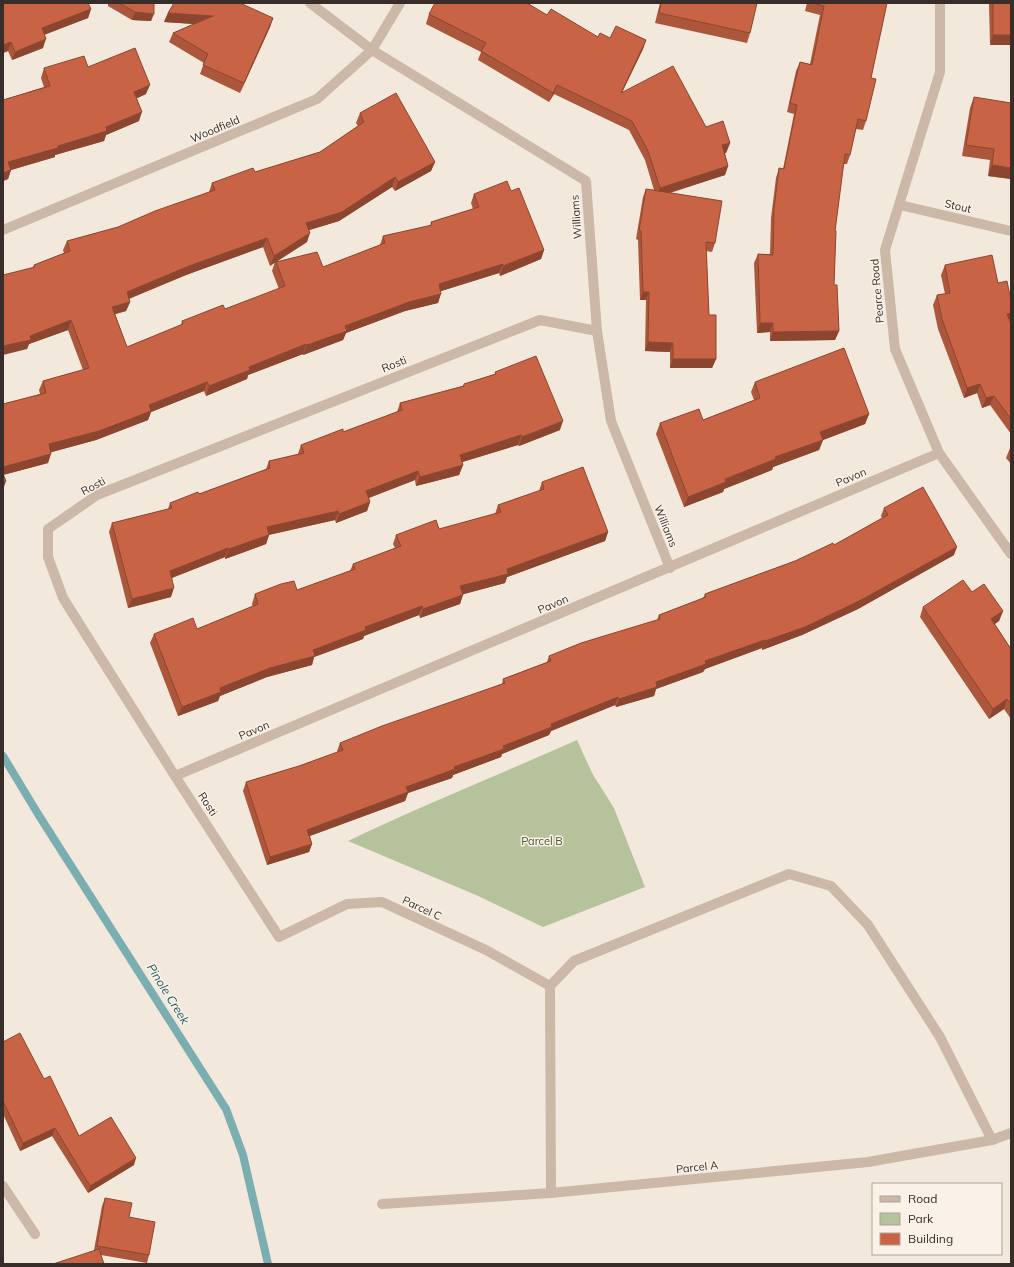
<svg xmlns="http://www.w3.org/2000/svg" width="1014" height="1267" viewBox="0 0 1014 1267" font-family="Mulish,sans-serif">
	<rect width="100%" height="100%" fill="#f3e8dc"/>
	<!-- green -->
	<path fill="#b5c29c" d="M577 740 592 773 614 808 645 887 543 927 476 895 348 841C423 805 501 774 577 740Z"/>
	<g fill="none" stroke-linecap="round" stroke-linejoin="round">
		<!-- stream -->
		<polyline stroke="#7aaeb0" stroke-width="8" points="3,756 38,814 226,1109 243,1155 268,1264"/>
		<!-- minor -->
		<g stroke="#cbb8a8" stroke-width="10">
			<polyline points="310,3 372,50 586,181 597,331 611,421 670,568"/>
			<polyline points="940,3 940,72 885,250 895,349 939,453 1011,554"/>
			<polyline points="900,205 1011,231"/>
			<polyline points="3,230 317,99 372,50 400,3"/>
			<polyline points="175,776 939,453"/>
			<polyline points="550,986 486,950 382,902 347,904 279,937 175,776 63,598 48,557 48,529 97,495 540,320 597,331"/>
			<polyline points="3,1186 35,1234"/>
			<polyline points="551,1193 550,986 574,961 789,874 831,886 868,925 940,1037 992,1140"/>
			<polyline points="382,1204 551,1193 868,1162 992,1140 1011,1133"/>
		</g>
	</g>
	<!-- wall -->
	<g fill="#ac563b" fill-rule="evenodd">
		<polygon points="3,3 91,9 88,18 44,34 43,48 12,60 8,51 3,53"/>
		<polygon points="108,3 154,3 151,21 132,20 108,6"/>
		<polygon points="660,3 757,3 750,33 747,43 655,23"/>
		<polygon points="807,3 887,3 871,78 866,121 863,130 856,129 850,155 847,164 843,164 835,231 834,285 839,331 835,340 770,341 770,332 757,333 754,263 758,254 770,254 771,218 776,178 779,168 783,169 794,114 787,112 796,71 800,62 810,64 820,15 805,11"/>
		<polygon points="989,3 1011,3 990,45"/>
		<polygon points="168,13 273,18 270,27 240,93 200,74 204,63 169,42 173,33 193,24 164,22"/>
		<polygon points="429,14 547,15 598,37 610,38 646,40 643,49 622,92 706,127 730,143 726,153 725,153 728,166 725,175 670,193 715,243 712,252 706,251 709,315 716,359 712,368 670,368 670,352 645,351 646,300 640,300 638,240 636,239 643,197 646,189 654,190 645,160 629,130 554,94 549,102 478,60 481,52 426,24"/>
		<polygon points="88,67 146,94 137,98 139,121 106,135 104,141 55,155 55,157 11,170 8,179 3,181 3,100 44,87 41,78 44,68"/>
		<polygon points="974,97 1011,179 988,176 990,160 962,156 970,108"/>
		<path d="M360 113 435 162 431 171 395 191 392 187 339 221 309 230 307 242 277 261 323 267 380 245 383 236 430 226 431 222 473 209 471 203 474 194 511 191 544 250 541 259 500 276 499 273 441 291 438 303 405 311 346 333 343 340 303 355V354L248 375 247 379 206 396 204 391 151 412 148 420 96 440 51 452 48 463 3 475V490V404L40 394 39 390 43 381 83 370 68 330 29 344 27 349 33 267 34 265 64 253 63 250 67 241 118 227 209 192 212 183 255 172 320 152 358 126 356 123ZM263 247 270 266 275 262 272 271 279 289 225 309 182 321 181 325 127 347 115 314 126 311 130 302 129 299 186 275Z"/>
		<polygon points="945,265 998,283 1011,301 1011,318 1010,321 1011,324 1011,434 990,405 982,408 977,393 964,398 938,329 933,305 937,295 945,294 941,275"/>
		<polygon points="495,372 560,430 519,446 518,445 462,462 463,465 459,475 416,486 415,480 369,498 370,502 367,511 336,523 335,520 269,535 266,544 225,559 225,557 172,578 171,597 128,608 109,532 112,523 168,509 170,503 199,494 266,469 269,461 298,454 301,445 343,432 397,412 400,403 463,386 464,384 495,374"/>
		<polygon points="755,382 869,414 865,424 823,440 819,450 773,467 772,470 724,489 723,492 684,507 656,434 660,423 703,420 754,400 751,392"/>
		<polygon points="1011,447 1011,464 1006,458 1010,448"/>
		<polygon points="542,482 608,532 605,541 507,577 505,583 463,594 460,604 420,618 419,615 364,636 363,639 314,657 312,665 267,677 220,696 218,701 178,716 150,643 154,634 197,629 253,607 252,604 255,594 297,590 350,571 353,564 395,548 393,544 396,535 439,529 495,514 498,505 539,491"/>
		<polygon points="884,508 954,555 858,609 802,635 762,650 762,648 705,669 703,672 656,689 654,696 616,707 615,705 551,731 549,735 502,754 501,757 453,775 452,778 408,793 405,801 310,836 312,844 309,852 267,865 243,791 246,782 299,766 338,752 337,751 340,743 502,684 503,679 547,662 549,656 657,620 659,615 703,598 705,594 795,561 834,545 882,518 881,516"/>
		<polygon points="972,592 1003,611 999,621 995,624 1011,649 1011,719 1004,709 989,719 920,617 923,607"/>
		<polygon points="3,1042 44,1079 79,1136 134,1165 88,1193 52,1136 20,1151 3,1114"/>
		<polygon points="105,1198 129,1217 149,1255 147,1263 101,1255 94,1250 102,1206"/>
	</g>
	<!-- shaded-wall -->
	<g fill="#8c4630">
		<polygon points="91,9 88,18 39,37 42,28"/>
		<polygon points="135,12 154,14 151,21 132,20"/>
		<polygon points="168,13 213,16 210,25 164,22"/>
		<polygon points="273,18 270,27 240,93 244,83"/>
		<polygon points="993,35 1011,35 1011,45 990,45"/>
		<polygon points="46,39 43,48 12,60 15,52"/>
		<polygon points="646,40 643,49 617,103 621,93"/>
		<polygon points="11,42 8,51 3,53 3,45"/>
		<polygon points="150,85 146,94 131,101 134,92"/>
		<polygon points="557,85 554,94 549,102 553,93"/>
		<polygon points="142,112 139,121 106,135 104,141 55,155 55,157 11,170 8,179 3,181 3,173 8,162 58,146"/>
		<polygon points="730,143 726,153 719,155 722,145"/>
		<polygon points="435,162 431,171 395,191 398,182"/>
		<polygon points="992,165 1011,168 1011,179 988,176"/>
		<polygon points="728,166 725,175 656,197 660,188"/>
		<polygon points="395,177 392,187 339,221 303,232 306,223"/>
		<polygon points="310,233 307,242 270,266 274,256"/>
		<polygon points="267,238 263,247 186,275 123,301 127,292 189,266"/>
		<polygon points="544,250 541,259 500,276 503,266"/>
		<polygon points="503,264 499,273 435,293 439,284"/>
		<polygon points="643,292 649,292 646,300 640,300"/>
		<polygon points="441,294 438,303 405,311 346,333 343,340 303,355 307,345 345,326 409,302"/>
		<polygon points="130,302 126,311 109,316 112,307"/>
		<polygon points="1011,313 1011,318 1010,322 1007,314"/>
		<polygon points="71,320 68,330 29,344 27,349 3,355 3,346"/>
		<polygon points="760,323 773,323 770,332 757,333"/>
		<polygon points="839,331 835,340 770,341 773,332"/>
		<polygon points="648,342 673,343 670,352 645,351"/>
		<polygon points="306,344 303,354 248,375 247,379 206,396 209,386 249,367"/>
		<polygon points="673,359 716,359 712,368 670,368"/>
		<polygon points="207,382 204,391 151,412 148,420 96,440 45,454 49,444"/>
		<polygon points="980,384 977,393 964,398 967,388"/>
		<polygon points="994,396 990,405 982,408 986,398"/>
		<polygon points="869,414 865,424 823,440 819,450 773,467 772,470 724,489 723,492 684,507 688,497 775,457 820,432"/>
		<polygon points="563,421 560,430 519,446 522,437"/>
		<polygon points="521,435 518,445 456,464 460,455"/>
		<polygon points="51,454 48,463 3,475 3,467"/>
		<polygon points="463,465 459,475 416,486 420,477"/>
		<polygon points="418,471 415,480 363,500 366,491"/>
		<polygon points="6,481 3,490 3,482"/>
		<polygon points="370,502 367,511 336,523 339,514"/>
		<polygon points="338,511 335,520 263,536 267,527"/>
		<polygon points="608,532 605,541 507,577 505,583 457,596 460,586"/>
		<polygon points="269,535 266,544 225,559 229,549"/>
		<polygon points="957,547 954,555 858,609 802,635 762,650 765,641"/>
		<polygon points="228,548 225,557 166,580 170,571"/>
		<polygon points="174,588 171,597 128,608 132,599"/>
		<polygon points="463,595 460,604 420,618 423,609"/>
		<polygon points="422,606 419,615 364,636 363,639 314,657 312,665 267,677 220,696 218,701 178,716 182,707 220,688 365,627"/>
		<polygon points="1003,611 999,621 987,629 991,619"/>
		<polygon points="765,640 762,648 705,669 703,672 656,689 654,696 616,707 619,699 656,682 705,661"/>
		<polygon points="618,697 615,705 551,731 549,735 502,754 501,757 453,775 452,778 408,793 405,801 304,838 307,830 406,787 503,746 551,724"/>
		<polygon points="1007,699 1004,709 989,719 993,709"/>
		<polygon points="312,844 309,852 267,865 270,857"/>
		<polygon points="55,1128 52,1136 20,1151 23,1143"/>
		<polygon points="136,1158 134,1165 88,1193 90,1186"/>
	</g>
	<!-- building -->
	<g fill="#c86445" stroke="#8c4630">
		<polygon points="3,3 88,3 91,9 42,28 46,39 15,52 11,42 3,45"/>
		<polygon points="119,3 154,3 154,14 135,12"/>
		<polygon points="174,3 240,3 273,18 244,83 203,65 208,54 173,33 213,16 168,13"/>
		<polygon points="435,3 527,3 547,15 551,9 598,37 600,33 610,38 616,26 646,40 621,93 673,66 706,127 723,121 730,143 722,145 728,166 660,188 648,151 632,121 557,85 553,93 481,51 486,43 429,14"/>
		<polygon points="661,3 757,3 750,33 659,13"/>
		<polygon points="812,3 887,3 871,78 876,79 866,121 858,119 850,155 845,154 835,231 836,231 834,285 837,285 839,331 773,332 773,323 760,323 758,254 773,255 774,209 779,168 784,169 797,105 790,103 800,62 812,65 824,6"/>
		<rect x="993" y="3" width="18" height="32"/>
		<polygon points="135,48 150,85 134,92 142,112 106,127 107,131 58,146 58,148 8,162 11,170 3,173 3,100 50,86 44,68 84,56 88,67"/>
		<polygon points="396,93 435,162 398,182 395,177 342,212 306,223 310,233 274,256 267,238 189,266 127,292 130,302 112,307 127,347 183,324 182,321 223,305 225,309 285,286 276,262 317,252 323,267 385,243 383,236 432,225 431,222 479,207 474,194 507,181 511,191 519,188 544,250 503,266 503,264 439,284 441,294 409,302 345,326 347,331 307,345 306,344 249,367 250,370 209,386 207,382 149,405 151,411 99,431 49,444 51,454 3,467 3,404 46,393 43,381 89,368 71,320 30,336 31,340 3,346 3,275 35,267 34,265 70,251 67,241 118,227 155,211 215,190 212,183 253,168 255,172 320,152 364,122 360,113"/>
		<polygon points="974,97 1011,103 1011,168 992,165 994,149 966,145"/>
		<polygon points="646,189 722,201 715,243 706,242 709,315 716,315 716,359 673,359 673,343 648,342 649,292 643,292 641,231 639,230"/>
		<polygon points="992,255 998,283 1007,281 1011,301 1011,313 1007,314 1011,324 1011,419 994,396 986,398 980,384 967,388 942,319 937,295 950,293 945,265"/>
		<polygon points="844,348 869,414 820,432 823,440 775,457 776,459 725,479 726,482 688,497 660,423 699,409 703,420 760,398 755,382"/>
		<polygon points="536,356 563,421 522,437 521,435 460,455 463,465 420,477 418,471 366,491 370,502 339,514 338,511 267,527 269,535 229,549 228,548 170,571 174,588 132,599 112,523 172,508 170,503 198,492 199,494 270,468 269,461 304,453 301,445 343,429 343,432 402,410 400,403 464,386 464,384 496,374 495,372"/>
		<polygon points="583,467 608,532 507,569 508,574 460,586 463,595 423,609 422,606 365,627 366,630 313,650 315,656 270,668 220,688 221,692 182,707 154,634 193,618 197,629 258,604 255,594 281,584 294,581 297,590 355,569 353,564 401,546 396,535 436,520 439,529 501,512 498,505 544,489 542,482"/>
		<polygon points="3,474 6,481 3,482"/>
		<polygon points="923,487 957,547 861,600 805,627 765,641 765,640 705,661 706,664 656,682 657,687 619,699 618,697 551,724 552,727 503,746 504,749 454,767 455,769 406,787 408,792 307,830 312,844 270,857 246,782 299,766 343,750 340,743 382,726 505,683 503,679 551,661 549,656 581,643 660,619 659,615 706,597 705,594 795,561 833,543 834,545 888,515 884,508"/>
		<polygon points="963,580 972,592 984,584 1003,611 991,619 1011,649 1011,704 1007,699 993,709 923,607"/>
		<polygon points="20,1033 44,1079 50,1076 79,1136 111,1117 136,1158 90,1186 55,1128 23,1143 3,1101 3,1042"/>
		<polygon points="105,1198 132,1203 129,1217 155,1222 149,1255 97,1246"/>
		<polygon points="99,1249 104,1264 53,1264"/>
	</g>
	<g text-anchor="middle" stroke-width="3" stroke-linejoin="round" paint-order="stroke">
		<!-- street labels -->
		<g font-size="11" fill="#382d28" stroke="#faf2e9">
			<text transform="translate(215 129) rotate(-23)" y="4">Woodfield</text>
			<text transform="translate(958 206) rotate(13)" y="4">Stout</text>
			<text transform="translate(576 217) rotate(-94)" y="4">Williams</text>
			<text transform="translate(877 291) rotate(-95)" y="4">Pearce Road</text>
			<text transform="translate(394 364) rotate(-22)" y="4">Rosti</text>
			<text transform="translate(851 477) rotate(-23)" y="4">Pavon</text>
			<text transform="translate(93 486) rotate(-28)" y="4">Rosti</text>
			<text transform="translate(666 526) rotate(68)" y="4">Williams</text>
			<text transform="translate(553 604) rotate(-23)" y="4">Pavon</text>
			<text transform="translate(254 730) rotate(-23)" y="4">Pavon</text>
			<text transform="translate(208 804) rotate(57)" y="4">Rosti</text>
			<text transform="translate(422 908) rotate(25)" y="4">Parcel C</text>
			<text transform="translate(697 1167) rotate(-6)" y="4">Parcel A</text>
		</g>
		<!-- park labels -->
		<g font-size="11" fill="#47562b" stroke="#faf2e9">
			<text x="542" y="845">Parcel B</text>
		</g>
		<!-- water labels -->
		<g font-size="12" font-style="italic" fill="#1d565a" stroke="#faf2e9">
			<text transform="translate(168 994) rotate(58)" y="4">Pinole Creek</text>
		</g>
	</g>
	<!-- border -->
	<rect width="1014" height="1267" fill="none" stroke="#382d28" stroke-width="8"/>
	<!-- legend -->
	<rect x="872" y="1183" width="130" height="72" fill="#faf2e9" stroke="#aca39c"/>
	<rect x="880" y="1196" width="20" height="6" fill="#cbb8a8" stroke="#aca39c"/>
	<text x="908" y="1203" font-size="12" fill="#382d28">Road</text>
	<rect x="880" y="1213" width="20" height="12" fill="#b5c29c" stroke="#aca39c"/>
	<text x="908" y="1223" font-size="12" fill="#382d28">Park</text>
	<rect x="880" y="1233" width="20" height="12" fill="#c86445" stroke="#aca39c"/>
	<text x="908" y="1243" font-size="12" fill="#382d28">Building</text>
</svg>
